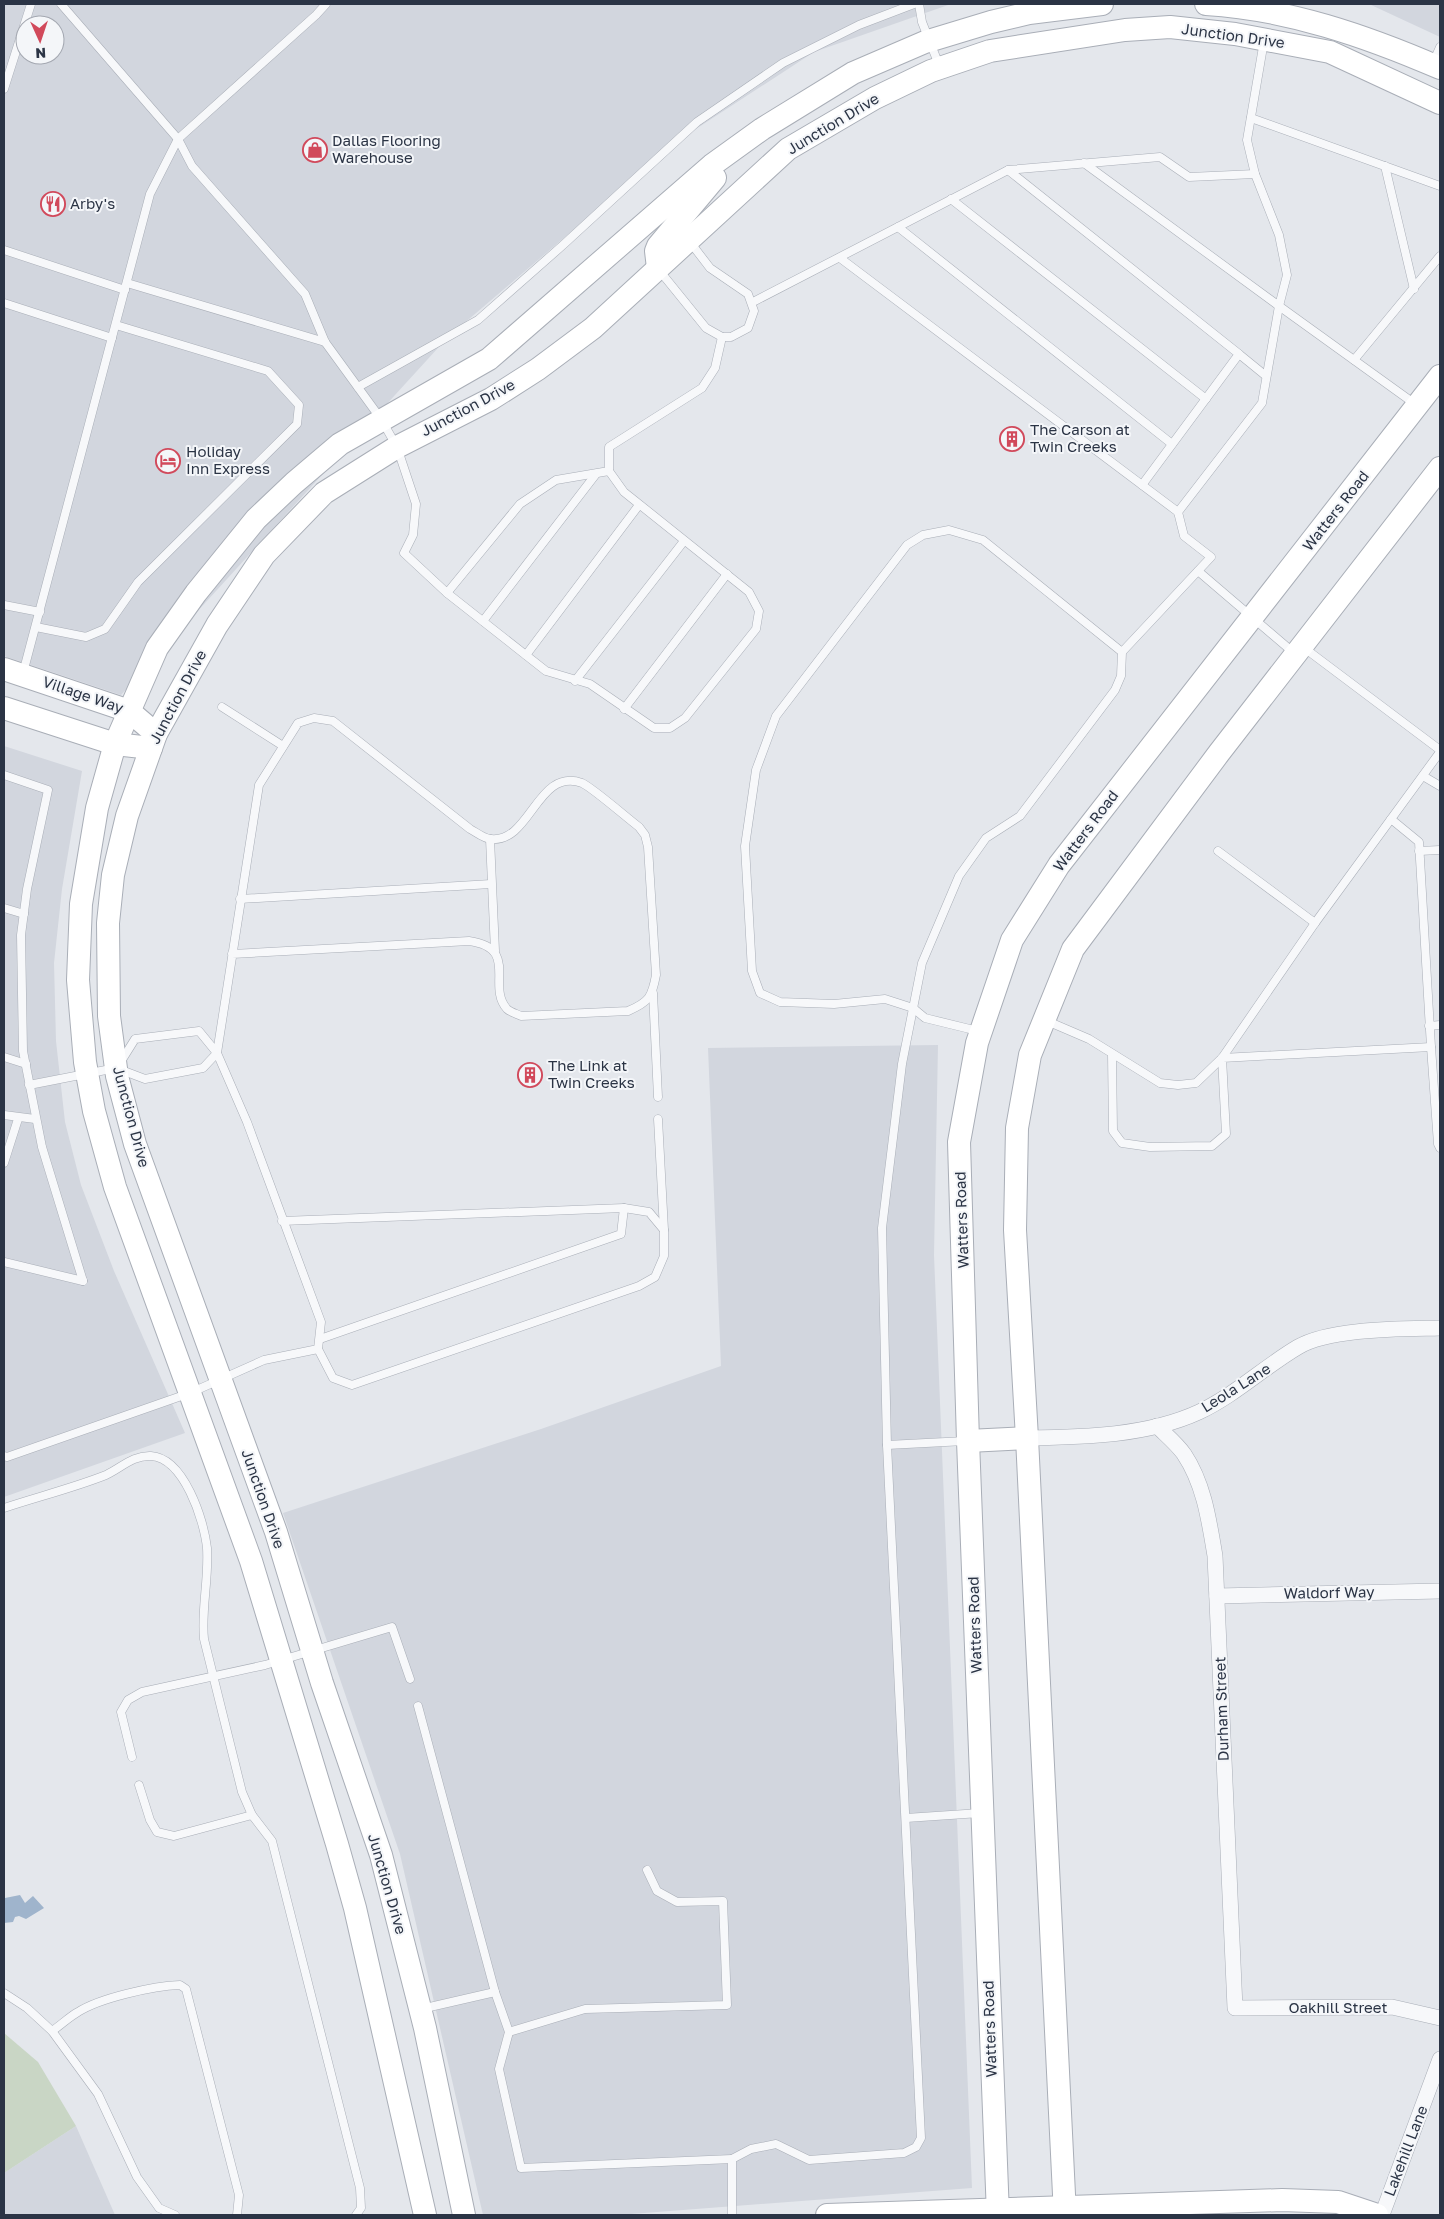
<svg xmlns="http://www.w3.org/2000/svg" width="1444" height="2219" viewBox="0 0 1444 2219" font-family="'Golos Text',sans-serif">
	<rect width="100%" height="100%" fill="#e4e7ec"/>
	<!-- built -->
	<g fill="#d2d6de" fill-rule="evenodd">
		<path d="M4 4H951L814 52 676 142 448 337 121 695 4 656ZM25 25H55V55H25Z"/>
		<polygon points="1367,4 1440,4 1440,37 1369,4"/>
		<polygon points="4,746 82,771 62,889 54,963 56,1041 65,1122 81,1185 114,1271 185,1433 4,1497"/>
		<polygon points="938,1045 934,1255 972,2188 618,2215 483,2215 400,1854 283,1513 541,1429 721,1366 708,1048"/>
		<polygon points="76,2126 115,2215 4,2215 4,2173"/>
	</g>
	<!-- green -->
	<polygon fill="#c9d6c5" points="4,2033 38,2062 76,2126 4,2173"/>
	<!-- water -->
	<polygon fill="#9fb4cc" points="20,1895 25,1903 33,1896 44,1908 26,1919 19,1916 15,1917 13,1922 4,1923 5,1898"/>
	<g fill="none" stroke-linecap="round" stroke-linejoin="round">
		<defs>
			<g id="lane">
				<polyline points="61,4 178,139 192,166 305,294 325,342 381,419 397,447 416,504 413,535 404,553 447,593 520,504 556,480 609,471"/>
				<polyline points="919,4 922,22 939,65"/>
				<polyline points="1433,63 1440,47"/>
				<polyline points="4,89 31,4"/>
				<polyline points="1251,118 1440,186"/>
				<polyline points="1084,163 1279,306 1287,275 1279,235 1255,174 1247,140 1264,41"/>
				<polyline points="1385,166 1414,289"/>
				<polyline points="1008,170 1239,354 1142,485"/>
				<polyline points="951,199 1206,399"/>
				<polyline points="898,227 1172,444"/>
				<polyline points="4,250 125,290"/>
				<polyline points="840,258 1178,512"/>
				<polyline points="659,270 706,328 722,337 731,337 748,328 754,311 748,294 710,268 690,242"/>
				<polyline points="127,283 325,342"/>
				<polyline points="753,302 1008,170 1160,157 1189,177 1255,174"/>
				<polyline points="4,303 112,338"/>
				<polyline points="1239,354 1266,376"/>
				<polyline points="1354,360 1440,256"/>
				<polyline points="358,387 478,320 563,245 697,122 783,63 859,25 914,4"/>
				<polyline points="1198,571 1294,653"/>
				<polyline points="447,593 546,671 590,684 654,728 670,728 685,718 756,629 759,611 749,592 624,492 609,471 609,447 702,388 715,368 722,337"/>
				<polyline points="4,605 40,612"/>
				<polyline points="483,621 596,474"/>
				<polyline points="36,627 86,637 105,629 138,582 297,424 299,405 268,371 116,325"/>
				<polyline points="1303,647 1440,750"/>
				<polyline points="526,655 639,505"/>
				<polyline points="23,673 150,194 178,139 316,15 326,4"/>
				<polyline points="575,681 684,541"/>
				<polyline points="222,707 283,746"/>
				<polyline points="624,709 727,574"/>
				<polyline points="4,775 48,790 27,889 21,935 23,1051 42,1147 83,1281"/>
				<polyline points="1423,776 1440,786"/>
				<polyline points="490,839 495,951"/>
				<polyline points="1218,851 1315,923 1440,752"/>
				<polyline points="1419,851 1440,850"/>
				<polyline points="240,899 491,884"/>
				<polyline points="4,908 24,914"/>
				<polyline points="653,993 658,1097"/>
				<polyline points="1047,1021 1089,1039 1160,1083 1178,1085 1196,1083 1222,1058 1315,923"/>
				<polyline points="1429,1026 1440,1025"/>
				<polyline points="978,1031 925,1018 913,1008 885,999 834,1004 780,1002 760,993 752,971 745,846 756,770 776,716 907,545 923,535 949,530 983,540 1122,652"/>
				<polyline points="1431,1047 1438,1144 1440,1148"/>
				<polyline points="1112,1054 1113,1131 1122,1143 1150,1147 1212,1146 1226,1134 1222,1058 1431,1047 1419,842 1391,819"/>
				<polyline points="4,1057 26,1064"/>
				<path d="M29 1085 116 1068 145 1079 203 1068 217 1053 259 785 298 723 314 718 333 721 470 829C476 832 484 839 491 839 531 843 537 767 582 783 593 788 627 818 639 827L645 835 648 847 656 975C652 997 649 1002 628 1011L521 1016C517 1014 510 1012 507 1009 486 986 520 948 469 941L232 954"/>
				<polyline points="4,1115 35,1119"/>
				<polyline points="658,1119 664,1230"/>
				<polyline points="4,1163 18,1119"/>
				<polyline points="282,1221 624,1208 649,1212 664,1230 664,1256 655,1277 639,1286 352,1385 333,1378 318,1349"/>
				<polyline points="4,1262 83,1281"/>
				<polyline points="320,1339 621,1234 624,1208"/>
				<polyline points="887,1445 965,1441"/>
				<polyline points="4,1456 7,1457 190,1393 264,1360 318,1349 321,1322 247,1122 217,1053 199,1031 135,1039 120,1063"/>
				<path d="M4 1508C37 1497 73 1488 106 1475 121 1468 133 1455 151 1456 184 1458 204 1520 207 1548 209 1579 201 1610 204 1639L242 1792 252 1815 272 1841 360 2188 361 2208 356 2215"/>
				<polyline points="418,1706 495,1992 509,2032 499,2069 521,2168 732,2159"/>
				<polyline points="132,1757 121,1712 128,1700 142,1692 265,1665 392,1627 410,1679"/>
				<polyline points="139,1785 150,1820 157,1832 174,1836 252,1815"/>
				<polyline points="906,1818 980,1813"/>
				<polyline points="4,1993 27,2008 52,2031 98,2094 137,2177 159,2208 175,2215"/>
				<polyline points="421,2009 495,1992"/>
				<path d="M52 2031C61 2025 69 2017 78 2012 100 1998 153 1986 180 1985L186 1989 239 2195 237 2215"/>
				<polyline points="509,2032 585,2009 727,2005 723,1901 677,1902 657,1891 647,1870"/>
				<polyline points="732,2215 732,2159 751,2149 776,2144 809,2160 904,2153 916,2147 921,2138 887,1445 882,1228 902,1064 922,963 959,876 986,838 1020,816 1115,690 1121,676 1122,652 1211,557 1184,536 1178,512 1262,403 1279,306 1415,404"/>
			</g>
			<g id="street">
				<path d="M1157 1426C1166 1435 1177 1444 1184 1454 1204 1484 1209 1520 1215 1556L1235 2008 1392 2007 1440 2018"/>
				<path d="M1027 1438C1084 1437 1147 1436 1199 1412 1235 1395 1264 1367 1298 1347 1330 1328 1402 1329 1440 1328"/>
				<polyline points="1217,1596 1440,1591"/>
				<polyline points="1382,2215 1440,2059"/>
			</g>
			<g id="secondary">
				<path d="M1206 4C1288 9 1366 36 1440 68"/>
				<polyline points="658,268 656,251 658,246 715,178"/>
				<polyline points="4,669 129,711 156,734"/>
				<polyline points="4,708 115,744 151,748"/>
				<polyline points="968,1441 1027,1438"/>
				<polyline points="425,2215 355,1908 337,1844 251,1561 115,1187 94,1111 85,1062 78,980 81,904 97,808 115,744 157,648 196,593 256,519 294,483 340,444 489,359 712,165 762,129 853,73 925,42 991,22 1029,13 1102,4"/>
				<polyline points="464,2215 425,2028 381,1855 322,1683 276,1532 135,1144 117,1076 109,1016 108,923 113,875 127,816 156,734 217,625 264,555 324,493 397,447 491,399 538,369 593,328 788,149 875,98 931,71 990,51 1125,30 1170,27 1235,34 1330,52 1440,103"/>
				<polyline points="827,2215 1282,2200 1338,2202 1377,2215"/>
				<polyline points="998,2215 968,1441 959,1142 977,1043 1012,940 1059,865 1440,376"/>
				<polyline points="1065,2215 1027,1438 1015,1230 1017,1128 1030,1055 1073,949 1219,753 1440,468"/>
			</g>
		</defs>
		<!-- lane casing -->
		<use href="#lane" stroke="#a9aeb7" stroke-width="9"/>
		<!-- street casing -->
		<use href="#street" stroke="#a9aeb7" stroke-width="16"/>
		<!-- secondary casing -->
		<use href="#secondary" stroke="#a9aeb7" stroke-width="24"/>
		<!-- lane -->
		<use href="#lane" stroke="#f7f8fa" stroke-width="8"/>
		<!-- street -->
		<use href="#street" stroke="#f7f8fa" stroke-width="15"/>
		<!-- secondary -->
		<use href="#secondary" stroke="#fff" stroke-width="22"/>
	</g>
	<!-- icons -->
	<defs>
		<symbol id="shop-ring" viewBox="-11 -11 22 22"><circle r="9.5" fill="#f4f6f9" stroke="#d1495b" stroke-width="1.5"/><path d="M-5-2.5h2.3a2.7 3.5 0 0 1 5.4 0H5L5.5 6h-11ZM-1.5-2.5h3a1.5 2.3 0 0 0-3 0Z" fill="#d1495b"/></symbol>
		<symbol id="restaurant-ring" viewBox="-11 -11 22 22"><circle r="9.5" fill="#f4f6f9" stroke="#d1495b" stroke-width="1.5"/><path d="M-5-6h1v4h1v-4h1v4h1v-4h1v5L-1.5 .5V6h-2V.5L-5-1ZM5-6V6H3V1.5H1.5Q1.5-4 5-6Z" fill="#d1495b"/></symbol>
		<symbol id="building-ring" viewBox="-11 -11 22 22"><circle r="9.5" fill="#f4f6f9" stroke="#d1495b" stroke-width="1.5"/><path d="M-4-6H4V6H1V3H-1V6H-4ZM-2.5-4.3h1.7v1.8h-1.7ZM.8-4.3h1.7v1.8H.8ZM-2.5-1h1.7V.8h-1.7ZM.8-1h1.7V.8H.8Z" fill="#d1495b"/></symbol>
		<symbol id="hotel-ring" viewBox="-11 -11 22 22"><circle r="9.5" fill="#f4f6f9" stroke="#d1495b" stroke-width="1.5"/><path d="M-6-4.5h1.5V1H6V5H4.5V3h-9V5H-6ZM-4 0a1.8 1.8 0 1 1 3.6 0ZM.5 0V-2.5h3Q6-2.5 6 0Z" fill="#d1495b"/></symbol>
	</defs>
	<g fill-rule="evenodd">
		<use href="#shop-ring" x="301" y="136" width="28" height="28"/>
		<use href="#restaurant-ring" x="39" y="190" width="28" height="28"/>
		<use href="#building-ring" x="998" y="425" width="28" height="28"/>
		<use href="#hotel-ring" x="154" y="447" width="28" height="28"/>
		<use href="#building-ring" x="516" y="1061" width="28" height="28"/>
	</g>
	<g text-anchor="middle" stroke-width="4" stroke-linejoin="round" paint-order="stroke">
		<!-- street labels -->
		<g font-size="15" fill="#2b3445" stroke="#f4f6f9">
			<text transform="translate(1233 36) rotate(8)" y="5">Junction Drive</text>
			<text transform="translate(833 124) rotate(-31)" y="5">Junction Drive</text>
			<text transform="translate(468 408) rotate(-28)" y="5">Junction Drive</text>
			<text transform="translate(1336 511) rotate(-52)" y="5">Watters Road</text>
			<text transform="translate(83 695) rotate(19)" y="5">Village Way</text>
			<text transform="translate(178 697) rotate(-62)" y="5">Junction Drive</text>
			<text transform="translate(1086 831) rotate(-53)" y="5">Watters Road</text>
			<text transform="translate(131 1117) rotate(75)" y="5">Junction Drive</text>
			<text transform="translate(962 1220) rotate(-92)" y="5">Watters Road</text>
			<text transform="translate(1236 1388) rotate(-32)" y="5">Leola Lane</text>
			<text transform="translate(263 1499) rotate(71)" y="5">Junction Drive</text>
			<text transform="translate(1329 1593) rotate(-1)" y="5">Waldorf Way</text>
			<text transform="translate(975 1625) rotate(-92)" y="5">Watters Road</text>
			<text transform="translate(1222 1709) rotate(-92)" y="5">Durham Street</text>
			<text transform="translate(387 1884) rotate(74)" y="5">Junction Drive</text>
			<text x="1338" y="2013">Oakhill Street</text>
			<text transform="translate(990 2029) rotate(-92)" y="5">Watters Road</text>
			<text transform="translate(1406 2151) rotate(-69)" y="5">Lakehill Lane</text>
		</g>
		<!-- poi labels -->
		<g font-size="15" fill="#2b3445" stroke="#f4f6f9" text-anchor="start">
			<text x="332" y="146">Dallas Flooring<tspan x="332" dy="17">Warehouse</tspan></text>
			<text x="70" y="209">Arby's</text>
			<text x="1030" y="435">The Carson at<tspan x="1030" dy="17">Twin Creeks</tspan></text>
			<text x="186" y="457">Holiday<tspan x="186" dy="17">Inn Express</tspan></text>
			<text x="548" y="1071">The Link at<tspan x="548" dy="17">Twin Creeks</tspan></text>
		</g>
	</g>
	<!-- border -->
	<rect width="1444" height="2219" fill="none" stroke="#2b3445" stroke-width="10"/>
	<!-- north arrow -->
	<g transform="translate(40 40) rotate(177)"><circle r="24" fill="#f4f6f9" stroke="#a4a8b1"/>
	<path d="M0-4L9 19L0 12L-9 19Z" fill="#d1495b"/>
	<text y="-8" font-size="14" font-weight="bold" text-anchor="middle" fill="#2b3445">N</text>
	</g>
</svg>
